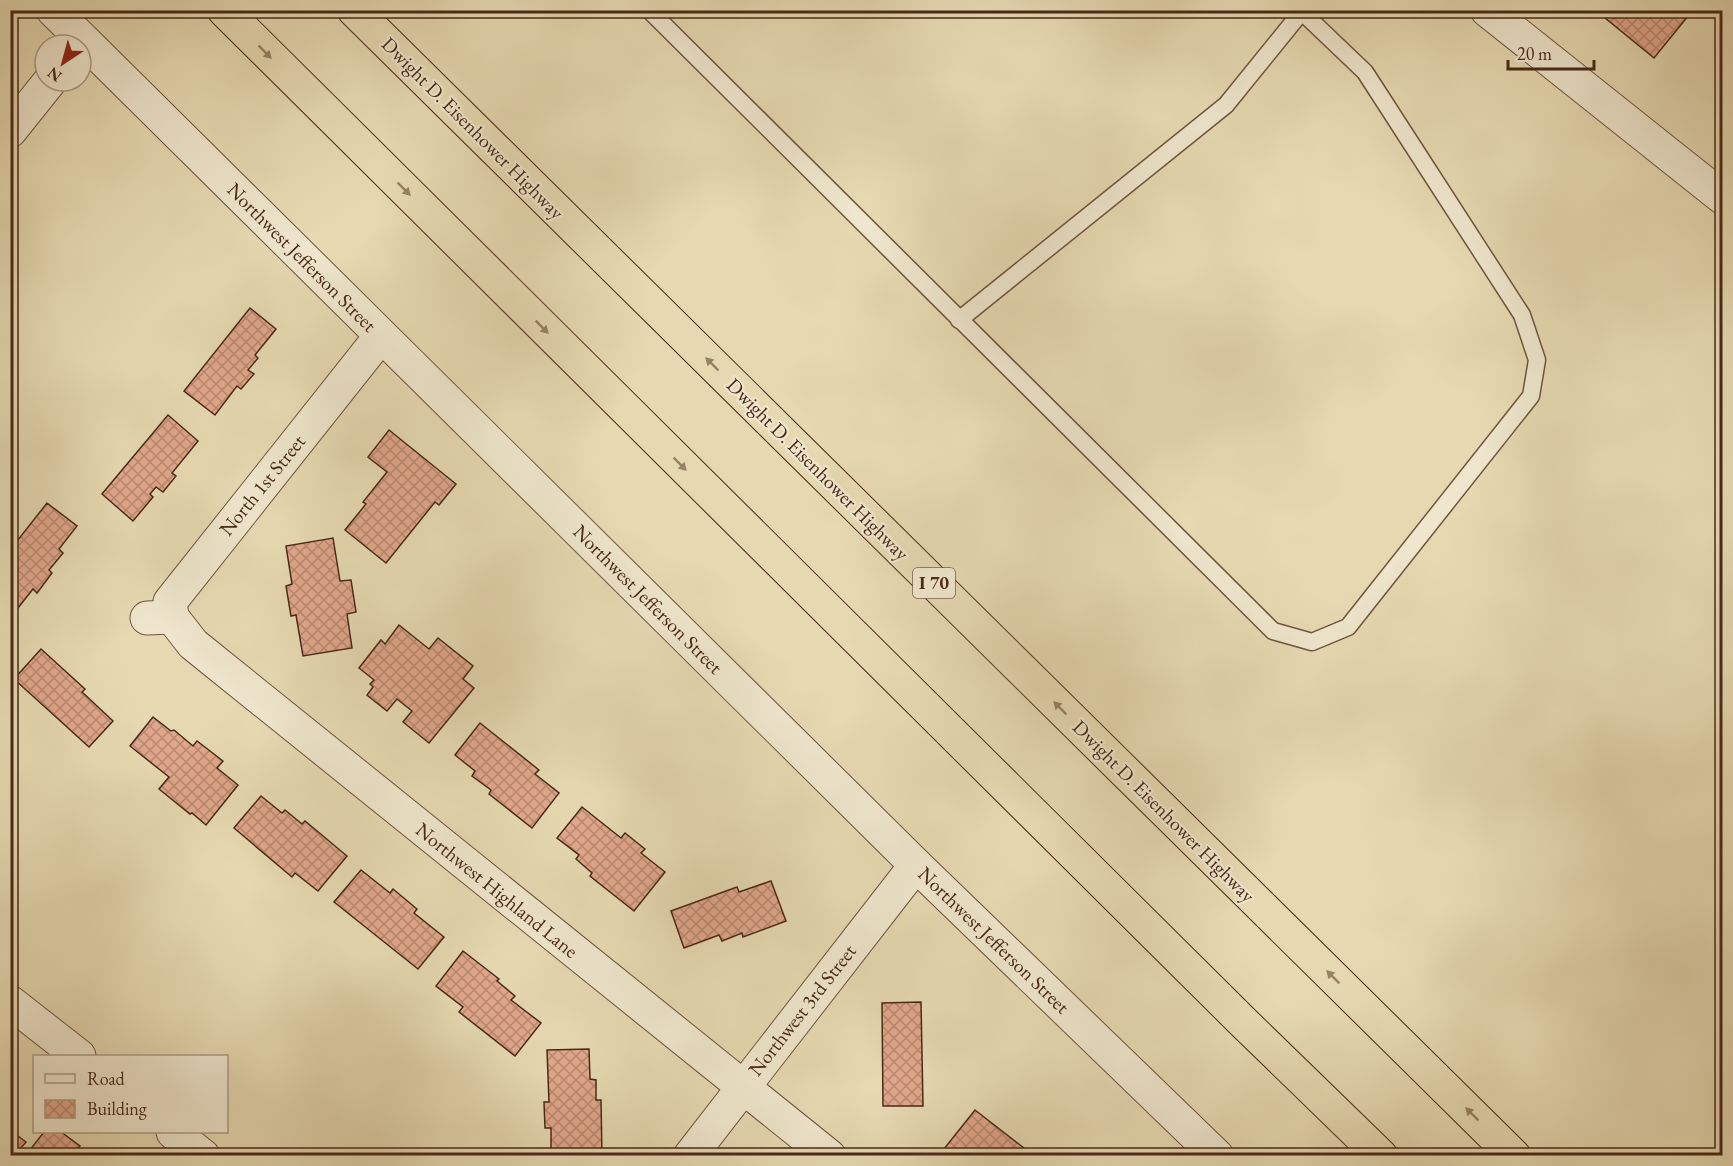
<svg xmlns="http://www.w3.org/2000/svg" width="1733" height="1166" viewBox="0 0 1733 1166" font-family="'EB Garamond',serif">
	<defs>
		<pattern id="building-cross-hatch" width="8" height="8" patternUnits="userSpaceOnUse" patternTransform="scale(1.5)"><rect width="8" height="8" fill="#e1a78c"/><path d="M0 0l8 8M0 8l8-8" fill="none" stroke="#b88871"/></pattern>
	</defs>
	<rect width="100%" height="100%" fill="#e6d9b2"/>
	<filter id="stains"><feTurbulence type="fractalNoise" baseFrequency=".00333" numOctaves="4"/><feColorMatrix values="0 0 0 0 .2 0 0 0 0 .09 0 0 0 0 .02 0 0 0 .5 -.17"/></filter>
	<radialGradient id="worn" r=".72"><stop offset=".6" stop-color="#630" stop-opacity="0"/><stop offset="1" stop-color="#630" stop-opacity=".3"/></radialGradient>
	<!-- building -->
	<g fill="url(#building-cross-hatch)" stroke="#492917" stroke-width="1.5">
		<polygon points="1609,10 1693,10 1654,58 1604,17"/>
		<polygon points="250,308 276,329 255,355 258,358 248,370 254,374 241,389 237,386 215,415 184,391"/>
		<polygon points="168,415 198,441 172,473 176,476 163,492 156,487 150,494 153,497 133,521 102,494"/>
		<polygon points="389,430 456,484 439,505 435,502 386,563 345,530 366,504 363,502 387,472 368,457"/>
		<polygon points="47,503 77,526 59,549 63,553 49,570 52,573 37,593 33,589 14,613 10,611 10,550"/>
		<polygon points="333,538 340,581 351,580 356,612 347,614 352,648 303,656 296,615 291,616 286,586 292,584 286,546"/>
		<polygon points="399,625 429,649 438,638 473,666 463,679 474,688 429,743 403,722 412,711 397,699 387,711 367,695 373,687 370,684 374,680 359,668 381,640 385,644"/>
		<polygon points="41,649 85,689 82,692 113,721 89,747 14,679"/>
		<polygon points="153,717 171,731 174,730 193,746 197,741 223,761 217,768 238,785 206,825 192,813 190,814 159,789 169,777 130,746"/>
		<polygon points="480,723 539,770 535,774 559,793 532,828 489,794 491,790 472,776 475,771 455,755"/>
		<polygon points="261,796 282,813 285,810 302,824 305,821 347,856 318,891 295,873 292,877 234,828"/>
		<polygon points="582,807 621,838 625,833 645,849 641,853 665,872 634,911 590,876 592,873 576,859 579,855 557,838"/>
		<polygon points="361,870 390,893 393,889 417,909 414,913 444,937 418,969 334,902"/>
		<polygon points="771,881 786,921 743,937 742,933 722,941 719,935 684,948 671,911 737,887 739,892"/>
		<polygon points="463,951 499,979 497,981 515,996 511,1000 541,1023 515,1056 459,1012 463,1007 436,986"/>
		<polygon points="921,1002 923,1106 883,1106 882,1003"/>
		<polygon points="589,1049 590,1079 596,1080 596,1100 601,1100 602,1156 551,1156 551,1128 545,1128 544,1102 549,1102 547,1050"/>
		<polygon points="975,1110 1029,1152 1026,1156 942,1156 940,1154"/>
		<polygon points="10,1130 26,1142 19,1150 26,1155 44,1132 61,1132 80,1146 72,1156 10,1156"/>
	</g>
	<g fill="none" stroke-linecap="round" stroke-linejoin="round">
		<defs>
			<g id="lane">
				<polyline points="649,10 1273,631 1312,642 1348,627 1531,396 1537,360 1522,315 1365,72 1300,10"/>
				<polyline points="959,320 1226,105 1303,10"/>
			</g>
			<g id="street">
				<polyline points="53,10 916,865 1217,1156"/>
				<polyline points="1487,10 1722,197"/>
				<polyline points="10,131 50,81"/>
				<polyline points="172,617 193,644 829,1156"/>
				<polyline points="147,618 172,617 170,602 381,336"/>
				<polyline points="10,1002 79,1056"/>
				<polyline points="173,1132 203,1156"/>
				<polyline points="690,1156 916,865"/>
			</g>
			<g id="highway">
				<polyline points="224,10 1241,1020 1381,1156"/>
				<polyline points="354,10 1514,1156"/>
			</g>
		</defs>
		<!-- lane casing -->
		<use href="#lane" stroke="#70553e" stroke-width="19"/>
		<!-- street casing -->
		<use href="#street" stroke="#70553e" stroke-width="35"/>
		<!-- highway casing -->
		<use href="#highway" stroke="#492917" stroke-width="35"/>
		<!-- lane -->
		<use href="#lane" stroke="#efe6cd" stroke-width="16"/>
		<!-- street -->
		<use href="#street" stroke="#efe6cd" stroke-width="33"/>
		<!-- highway -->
		<use href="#highway" stroke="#e6d9b2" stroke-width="33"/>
	</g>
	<!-- one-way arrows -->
	<defs><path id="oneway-solid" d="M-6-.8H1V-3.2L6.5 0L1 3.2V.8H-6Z" transform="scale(1.5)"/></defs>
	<g fill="#988164">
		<use href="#oneway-solid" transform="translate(265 52) rotate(45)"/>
		<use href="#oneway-solid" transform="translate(404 189) rotate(45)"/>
		<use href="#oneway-solid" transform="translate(542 327) rotate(45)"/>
		<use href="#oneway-solid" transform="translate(712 364) rotate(-135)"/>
		<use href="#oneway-solid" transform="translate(680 464) rotate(45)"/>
		<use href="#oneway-solid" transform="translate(1060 708) rotate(-135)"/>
		<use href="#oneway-solid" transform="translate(1333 977) rotate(-135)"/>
		<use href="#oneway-solid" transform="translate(1472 1114) rotate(-135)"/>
	</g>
	<g text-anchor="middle" stroke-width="4.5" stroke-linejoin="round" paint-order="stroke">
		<!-- shield labels -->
		<rect fill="#efe6cd" stroke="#7b624e" stroke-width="1.5" x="913" y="568" width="42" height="30" rx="4.5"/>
		<g font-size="18" font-weight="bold" fill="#492917">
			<text x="934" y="589">I 70</text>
		</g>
		<!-- street labels -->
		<g font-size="20" fill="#492917" stroke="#efe6cd">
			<text transform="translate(473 128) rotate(45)" y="7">Dwight D. Eisenhower Highway</text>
			<text transform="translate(302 257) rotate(45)" y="7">Northwest Jefferson Street</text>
			<text transform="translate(818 469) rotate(45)" y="7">Dwight D. Eisenhower Highway</text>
			<text transform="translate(262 485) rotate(-51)" y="7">North 1st Street</text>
			<text transform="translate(648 599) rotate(45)" y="7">Northwest Jefferson Street</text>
			<text transform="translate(1164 811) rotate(45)" y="7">Dwight D. Eisenhower Highway</text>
			<text transform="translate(497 890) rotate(39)" y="7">Northwest Highland Lane</text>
			<text transform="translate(994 940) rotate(44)" y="7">Northwest Jefferson Street</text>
			<text transform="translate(802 1010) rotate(-52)" y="7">Northwest 3rd Street</text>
		</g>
	</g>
	<!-- margin -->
	<rect width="1733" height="1166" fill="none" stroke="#e6d9b2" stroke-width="36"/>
	<rect x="12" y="12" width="1709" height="1142" fill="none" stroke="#492917" stroke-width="3"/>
	<rect x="18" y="18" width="1697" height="1130" fill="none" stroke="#492917" stroke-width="1.5"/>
	<!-- legend -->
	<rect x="33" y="1055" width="195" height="78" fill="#efe6cd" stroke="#ad9a84" stroke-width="1.5"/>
	<rect x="45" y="1074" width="30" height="9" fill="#efe6cd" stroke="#ad9a84" stroke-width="1.5"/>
	<text x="87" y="1085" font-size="18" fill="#492917">Road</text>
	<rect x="45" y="1100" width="30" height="18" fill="url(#building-cross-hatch)" stroke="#ad9a84" stroke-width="1.5"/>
	<text x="87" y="1115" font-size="18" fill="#492917">Building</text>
	<!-- north arrow -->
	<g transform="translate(63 63) rotate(216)"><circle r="28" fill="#efe6cd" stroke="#ad9a84" stroke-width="1.5"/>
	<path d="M0-4.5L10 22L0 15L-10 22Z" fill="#8f2418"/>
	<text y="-9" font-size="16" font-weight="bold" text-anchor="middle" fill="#492917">N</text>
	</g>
	<!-- scale -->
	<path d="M1508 60v9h86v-9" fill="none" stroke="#492917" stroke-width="3"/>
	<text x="1517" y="60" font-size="18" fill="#492917" stroke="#efe6cd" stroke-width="4.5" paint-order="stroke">20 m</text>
	<rect width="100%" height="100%" filter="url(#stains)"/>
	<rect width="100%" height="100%" fill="url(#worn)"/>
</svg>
